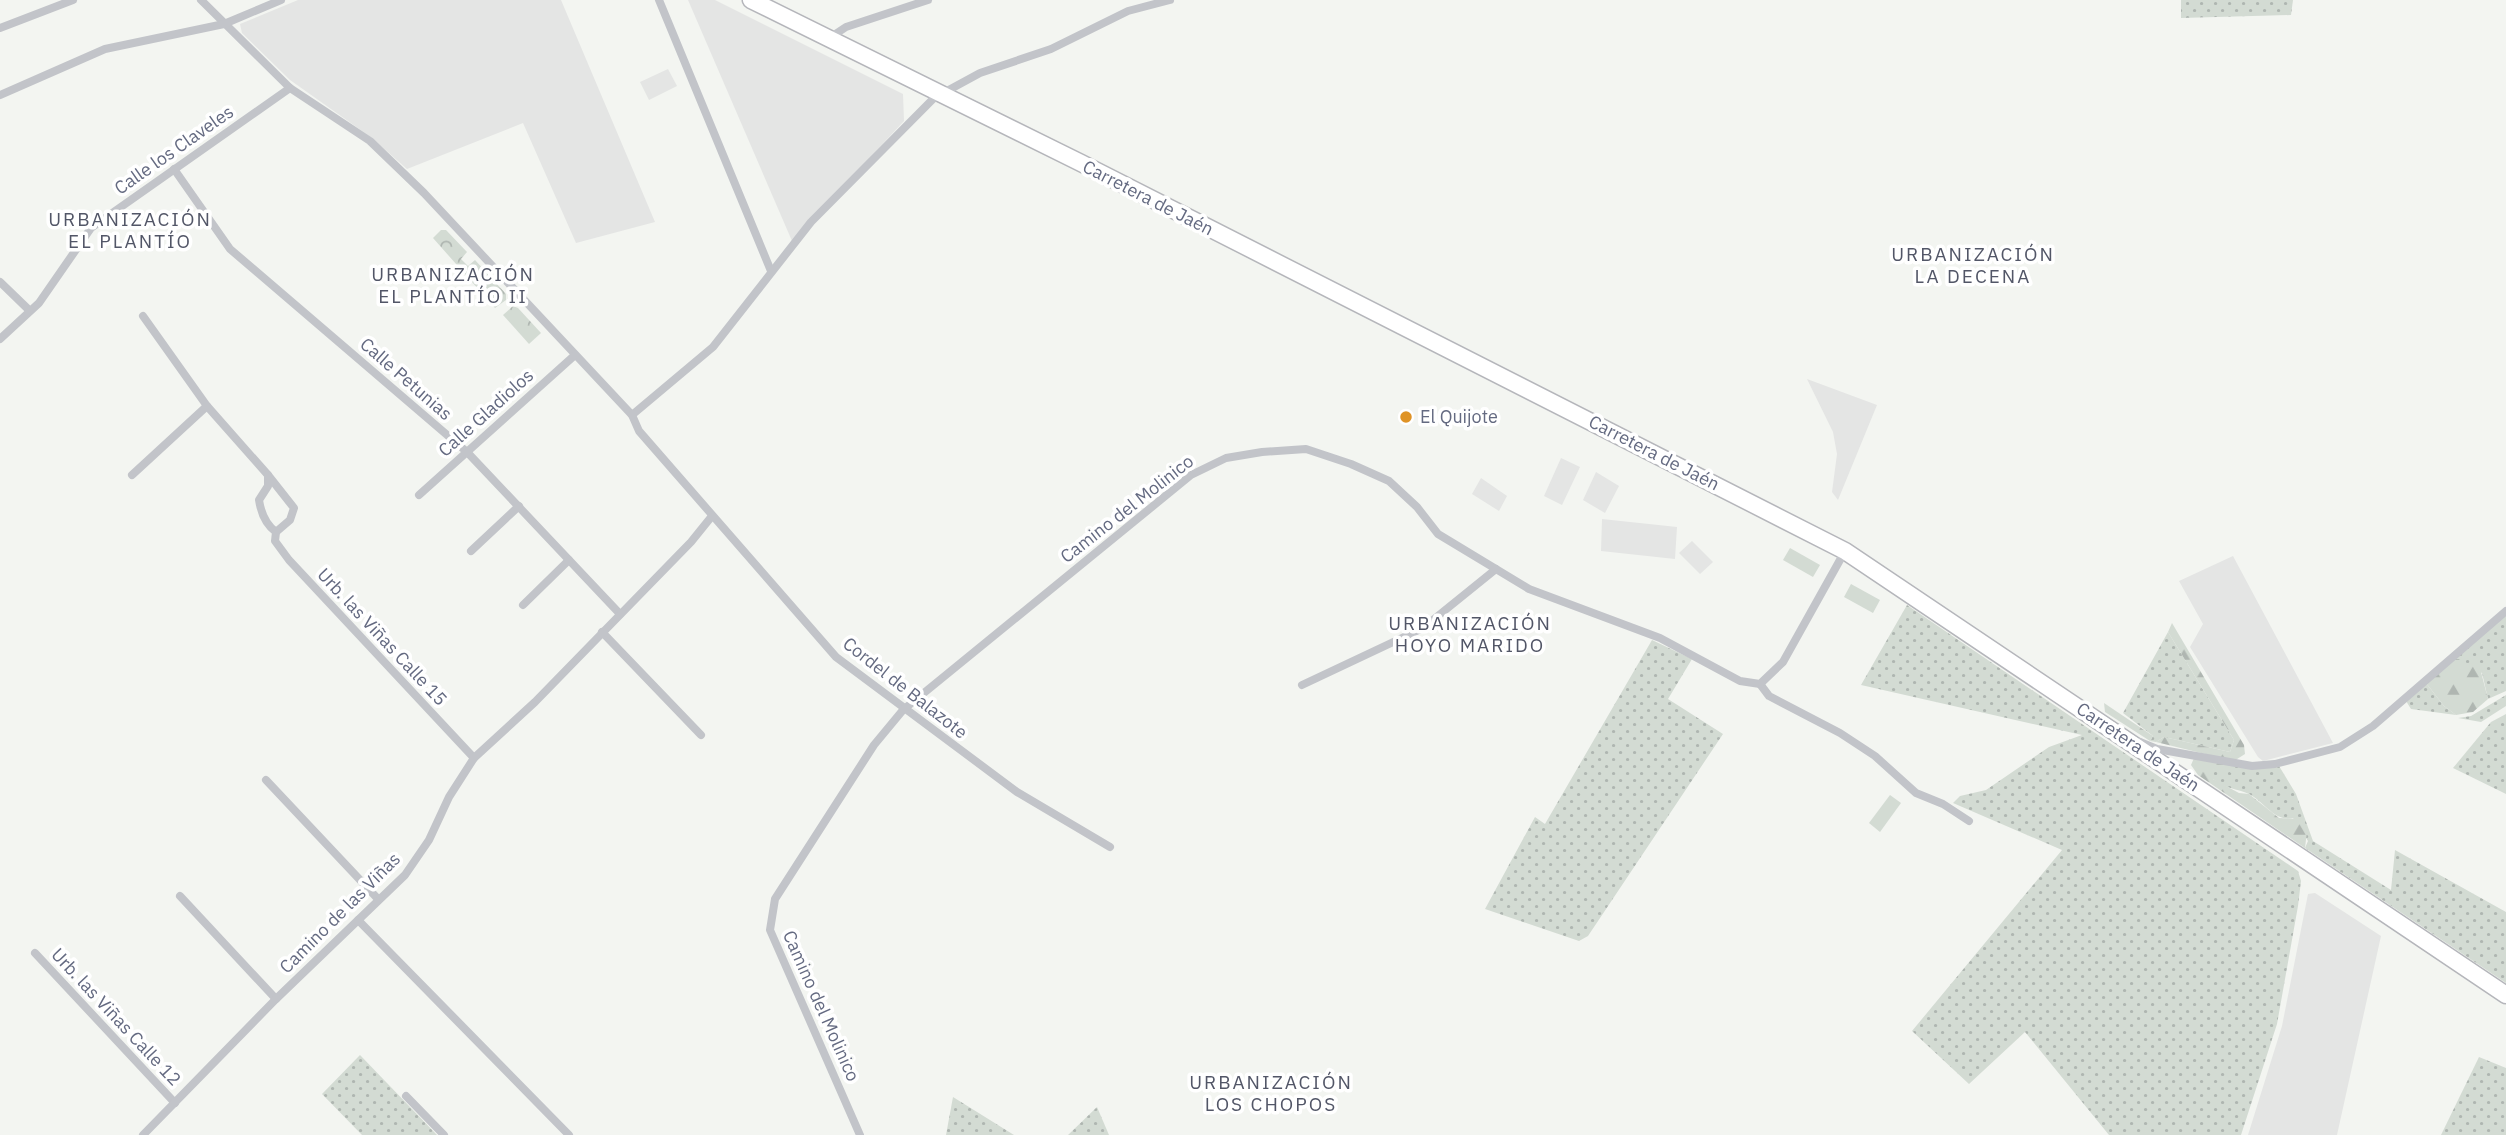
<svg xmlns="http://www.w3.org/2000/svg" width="2506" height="1135" viewBox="0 0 2506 1135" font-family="'IBM Plex Sans',sans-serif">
	<defs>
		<pattern id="grass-dots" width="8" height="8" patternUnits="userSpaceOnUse" patternTransform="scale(1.75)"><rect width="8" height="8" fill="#d3dbd3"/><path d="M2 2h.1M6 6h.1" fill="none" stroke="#afb6b1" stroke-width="1.8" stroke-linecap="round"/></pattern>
		<pattern id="forest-firs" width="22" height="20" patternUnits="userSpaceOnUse" patternTransform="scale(1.75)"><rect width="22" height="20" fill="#d3dbd3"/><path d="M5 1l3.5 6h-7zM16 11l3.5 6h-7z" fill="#afb6b1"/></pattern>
		<pattern id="park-crowns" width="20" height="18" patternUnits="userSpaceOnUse" patternTransform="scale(1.75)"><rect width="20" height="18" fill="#d3dbd3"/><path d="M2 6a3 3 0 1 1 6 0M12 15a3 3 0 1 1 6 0" fill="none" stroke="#afb6b1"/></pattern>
	</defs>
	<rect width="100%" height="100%" fill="#f3f5f1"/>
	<!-- built -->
	<g fill="#e4e5e4">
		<polygon points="298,0 561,0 655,222 576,243 523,123 407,169 372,138 290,80 242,33 240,24"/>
		<polygon points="688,0 715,0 903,94 904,121 792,241"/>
		<polygon points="668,69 677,86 649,100 640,82"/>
		<polygon points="1807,379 1877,405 1838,500 1832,492 1837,454 1833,432"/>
		<polygon points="1561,458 1580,467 1562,505 1544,496"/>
		<polygon points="1596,472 1619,486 1605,513 1583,500"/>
		<polygon points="1481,478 1507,496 1499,511 1472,494"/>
		<polygon points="1602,519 1677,527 1675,559 1601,551"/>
		<polygon points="1692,541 1713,562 1700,574 1679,553"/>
		<polygon points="2233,556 2271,627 2333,743 2263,761 2258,757 2190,647 2203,624 2179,581"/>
		<polygon points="2315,893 2381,936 2337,1135 2248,1135 2282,1026 2308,894"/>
	</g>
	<!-- grass -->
	<g fill="url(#grass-dots)">
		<polygon points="2181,0 2293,0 2291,15 2181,18"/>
		<polygon points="1907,605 2298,871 2301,881 2298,906 2277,1024 2241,1135 2109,1135 2025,1032 1969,1084 1912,1031 2062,850 1953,803 1960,796 1986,790 2049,747 2082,735 1861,685"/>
		<polygon points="2506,614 2506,691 2488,699 2482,673 2454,659"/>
		<polygon points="2168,632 2234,740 2230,752 2164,737 2156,742 2150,741 2153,736 2123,713"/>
		<polygon points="1652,640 1692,659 1668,699 1723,734 1588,936 1579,941 1485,909 1535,817 1545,824"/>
		<polygon points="2426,683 2444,706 2456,715 2411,709 2406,701"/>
		<polygon points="2506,695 2506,706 2481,722 2458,718 2471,716"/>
		<polygon points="2506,714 2506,794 2453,768 2491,722"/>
		<path d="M2234 765 2279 766 2296 794 2313 841 2391 890 2395 850 2506 912V983L2305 848 2308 841 2293 818C2274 822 2265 802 2249 794 2238 789 2223 788 2213 779V769L2226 770Z"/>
		<polygon points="360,1055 437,1135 362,1135 322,1094"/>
		<polygon points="2479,1057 2506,1068 2506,1135 2441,1135"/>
		<polygon points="953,1097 1014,1135 946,1135"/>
		<polygon points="1097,1107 1109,1135 1068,1135"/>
	</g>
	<!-- forest -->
	<g fill="url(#forest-firs)">
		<polygon points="2172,623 2244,745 2245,754 2234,761 2156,742 2164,737 2230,752 2234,740 2168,632"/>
		<polygon points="2454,659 2463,659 2468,665 2480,668 2488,699 2473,712 2456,715 2444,706 2426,683"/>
		<polygon points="2104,703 2153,736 2150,741 2105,712"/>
		<polygon points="2194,758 2234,765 2233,774 2226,770 2222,774 2213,769 2213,779 2239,793 2249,794 2279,818 2299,819 2307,831 2305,848 2198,775 2191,765"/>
	</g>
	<!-- park -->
	<g fill="url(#park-crowns)">
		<polygon points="441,230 446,230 467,252 461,259 468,266 475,260 506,294 506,300 495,308 433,238"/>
		<polygon points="513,306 518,308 541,333 529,344 503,315"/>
	</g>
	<!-- pitch -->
	<g fill="#d3dbd3">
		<polygon points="1790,548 1820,565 1813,577 1783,560"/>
		<polygon points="1851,584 1880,600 1873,613 1844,597"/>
		<polygon points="1890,795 1901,803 1880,832 1869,823"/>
	</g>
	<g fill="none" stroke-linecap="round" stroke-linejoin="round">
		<defs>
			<polyline id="highway" points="751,0 1081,163 1845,551 2506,995"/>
		</defs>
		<!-- highway casing -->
		<use href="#highway" stroke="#b5b6bb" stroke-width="19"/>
		<!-- street -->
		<g stroke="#c2c4c9" stroke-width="8">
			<polyline points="201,0 290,88 370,141 424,193 632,415 639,431 836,657 1017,792 1110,847"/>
			<polyline points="659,0 771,271"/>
			<polyline points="0,28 73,0"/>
			<polyline points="828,39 846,27 928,0"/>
			<polyline points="0,95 105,49 224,24 281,0"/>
			<polyline points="174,169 230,249 467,452 620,614"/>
			<polyline points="0,282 29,310"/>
			<path d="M143 316 207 406 268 475V486L259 500C261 513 265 524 276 532L275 541 289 560 474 758"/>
			<polyline points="0,339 39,303 91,228 290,88"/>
			<polyline points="632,415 713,347 811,222 934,98 980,73 1051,49 1128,11 1170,0"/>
			<polyline points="132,475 207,406"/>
			<polyline points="268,475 294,508 290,520 276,532"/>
			<polyline points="419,495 575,355"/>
			<polyline points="471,551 519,506"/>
			<polyline points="523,605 569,560"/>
			<polyline points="602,632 701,735"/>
			<polyline points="1760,684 1769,696 1840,733 1875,756 1916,793 1943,804 1969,821"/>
			<polyline points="1302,685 1423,628 1496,569"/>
			<polyline points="2140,742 2157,749 2252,766 2275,764 2340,747 2373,726 2506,611"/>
			<polyline points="266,780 378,899"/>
			<polyline points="180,896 276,999"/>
			<polyline points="358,920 569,1135"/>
			<polyline points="35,953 175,1103"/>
			<polyline points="406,1096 444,1135"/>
			<polyline points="143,1135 276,999 405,875 429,840 449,797 474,758 535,702 691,542 712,516"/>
			<polyline points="860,1135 770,930 775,899 874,745 903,710 1191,475 1226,458 1262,452 1306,449 1351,464 1389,481 1417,507 1438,534 1529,589 1660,638 1740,681 1760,684 1783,662 1845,551"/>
		</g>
		<!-- highway -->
		<use href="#highway" stroke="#fff" stroke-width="16"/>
	</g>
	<!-- markers -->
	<circle fill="#df9326" stroke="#fff" stroke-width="2.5" cx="1406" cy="417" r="7"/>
	<g text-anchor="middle" stroke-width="7" stroke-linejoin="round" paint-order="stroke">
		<!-- street labels -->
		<g font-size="18" fill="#646a81" stroke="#fff">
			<text transform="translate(174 150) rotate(-35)" y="6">Calle los Claveles</text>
			<text transform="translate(1148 198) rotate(27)" y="6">Carretera de Jaén</text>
			<text transform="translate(406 379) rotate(41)" y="6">Calle Petunias</text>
			<text transform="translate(486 413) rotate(-42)" y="6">Calle Gladiolos</text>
			<text transform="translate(1654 453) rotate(27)" y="6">Carretera de Jaén</text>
			<text transform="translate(1127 509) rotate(-38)" y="6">Camino del Molinico</text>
			<text transform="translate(382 637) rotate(47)" y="6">Urb. las Viñas Calle 15</text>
			<text transform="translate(905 688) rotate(38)" y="6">Cordel de Balazote</text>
			<text transform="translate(2138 747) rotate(34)" y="6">Carretera de Jaén</text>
			<text transform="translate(340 913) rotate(-45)" y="6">Camino de las Viñas</text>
			<text transform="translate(821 1006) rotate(66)" y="6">Camino del Molinico</text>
			<text transform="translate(116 1017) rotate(47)" y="6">Urb. las Viñas Calle 12</text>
		</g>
		<!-- poi labels -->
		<g font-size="18" fill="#646a81" stroke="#fff" text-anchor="start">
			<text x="1420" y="423">El Quijote</text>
		</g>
		<!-- neighbourhood labels -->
		<g font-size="19" letter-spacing="2" fill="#525667" stroke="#fff">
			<text x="130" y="226">URBANIZACIÓN<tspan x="130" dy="22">EL PLANTÍO</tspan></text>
			<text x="1973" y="261">URBANIZACIÓN<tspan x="1973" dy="22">LA DECENA</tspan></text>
			<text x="453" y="281">URBANIZACIÓN<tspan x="453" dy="22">EL PLANTÍO II</tspan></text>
			<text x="1470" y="630">URBANIZACIÓN<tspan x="1470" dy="22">HOYO MARIDO</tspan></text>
			<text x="1271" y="1089">URBANIZACIÓN<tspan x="1271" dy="22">LOS CHOPOS</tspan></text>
		</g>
	</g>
</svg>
